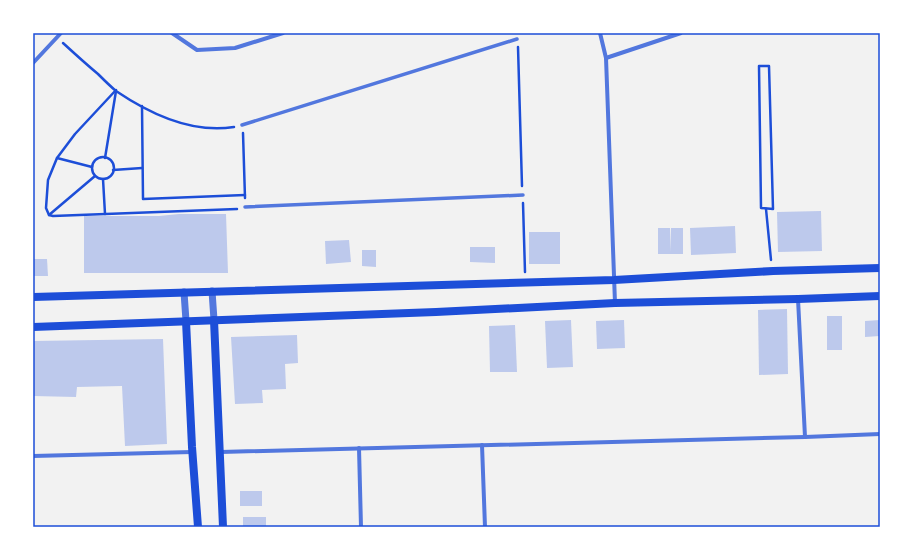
<svg xmlns="http://www.w3.org/2000/svg" width="913" height="560" viewBox="0 0 913 560" font-family="'DejaVu Sans',sans-serif">
	<rect width="100%" height="100%" fill="#f2f2f2"/>
	<!-- building -->
	<g fill="#bdc9ec">
		<polygon points="821,211 822,251 778,252 777,212"/>
		<polygon points="179,214 226,214 228,273 84,273 84,216 159,216"/>
		<polygon points="735,226 736,253 691,255 690,228"/>
		<polygon points="658,228 670,228 670,252 671,228 683,228 683,254 658,254"/>
		<rect x="529" y="232" width="31" height="32"/>
		<polygon points="349,240 351,262 326,264 325,241"/>
		<polygon points="470,247 495,247 495,263 470,262"/>
		<polygon points="362,250 376,250 376,267 362,266"/>
		<polygon points="33,259 47,259 48,276 33,276"/>
		<polygon points="787,309 788,374 759,375 758,310"/>
		<rect x="827" y="316" width="15" height="34"/>
		<polygon points="571,320 573,367 547,368 545,321"/>
		<polygon points="624,320 625,348 597,349 596,321"/>
		<polygon points="880,320 880,336 865,337 865,321"/>
		<polygon points="515,325 517,372 490,372 489,326"/>
		<polygon points="297,335 298,363 285,364 286,389 262,390 263,403 235,404 231,337"/>
		<polygon points="163,339 167,444 125,446 122,386 77,387 76,397 33,396 33,341"/>
		<rect x="240" y="491" width="22" height="15"/>
		<rect x="243" y="517" width="23" height="10"/>
	</g>
	<g fill="none" stroke-linecap="round" stroke-linejoin="round">
		<!-- path -->
		<g stroke="#1d4ed8" stroke-width="2.5">
			<path d="M63 43C75 54 86 64 98 74 104 80 110 86 116 91 150 114 191 134 234 127"/>
			<polyline points="518,47 522,186"/>
			<polygon points="759,66 769,66 773,209 761,208"/>
			<polyline points="116,90 75,134 57,158 48,180 46,208 49,215 53,216 237,209"/>
			<polyline points="142,106 143,199 245,195"/>
			<polyline points="243,133 245,198"/>
			<circle cx="103" cy="168" r="11"/>
			<polyline points="57,158 92,167"/>
			<polyline points="105,158 116,91"/>
			<polyline points="113,170 142,168"/>
			<polyline points="103,179 105,214"/>
			<polyline points="523,203 525,272"/>
			<polyline points="766,209 771,260"/>
			<polyline points="49,215 95,176"/>
		</g>
		<!-- pedestrian -->
		<g stroke="#5277de" stroke-width="3.5">
			<polyline points="242,125 517,39"/>
			<polyline points="245,207 523,195"/>
		</g>
		<!-- minor -->
		<g stroke="#5277de" stroke-width="4">
			<polyline points="172,33 197,50 235,48 283,33"/>
			<polyline points="600,33 606,58 615,303"/>
			<polyline points="606,58 681,33"/>
			<polyline points="33,63 61,33"/>
			<polyline points="798,299 805,437"/>
			<polyline points="482,445 485,527"/>
			<polyline points="359,448 361,527"/>
			<polyline points="221,452 805,437 880,434"/>
			<polyline points="33,456 192,452"/>
		</g>
		<!-- tertiary -->
		<g stroke="#5277de" stroke-width="7">
			<polyline points="212,291 214,320"/>
			<polyline points="184,292 186,321"/>
		</g>
		<!-- secondary -->
		<g stroke="#1d4ed8" stroke-width="8">
			<polyline points="33,297 614,280 773,271 880,268"/>
			<polyline points="214,320 223,527"/>
			<polyline points="186,321 192,447 198,527"/>
			<polyline points="33,327 436,312 615,303 798,299 880,296"/>
		</g>
	</g>
	<!-- border -->
	<rect width="913" height="560" fill="none" stroke="#ffffff" stroke-width="68"/>
	<rect x="34" y="34" width="845" height="492" fill="none" stroke="#1d4ed8" stroke-width="1.5"/>
</svg>
